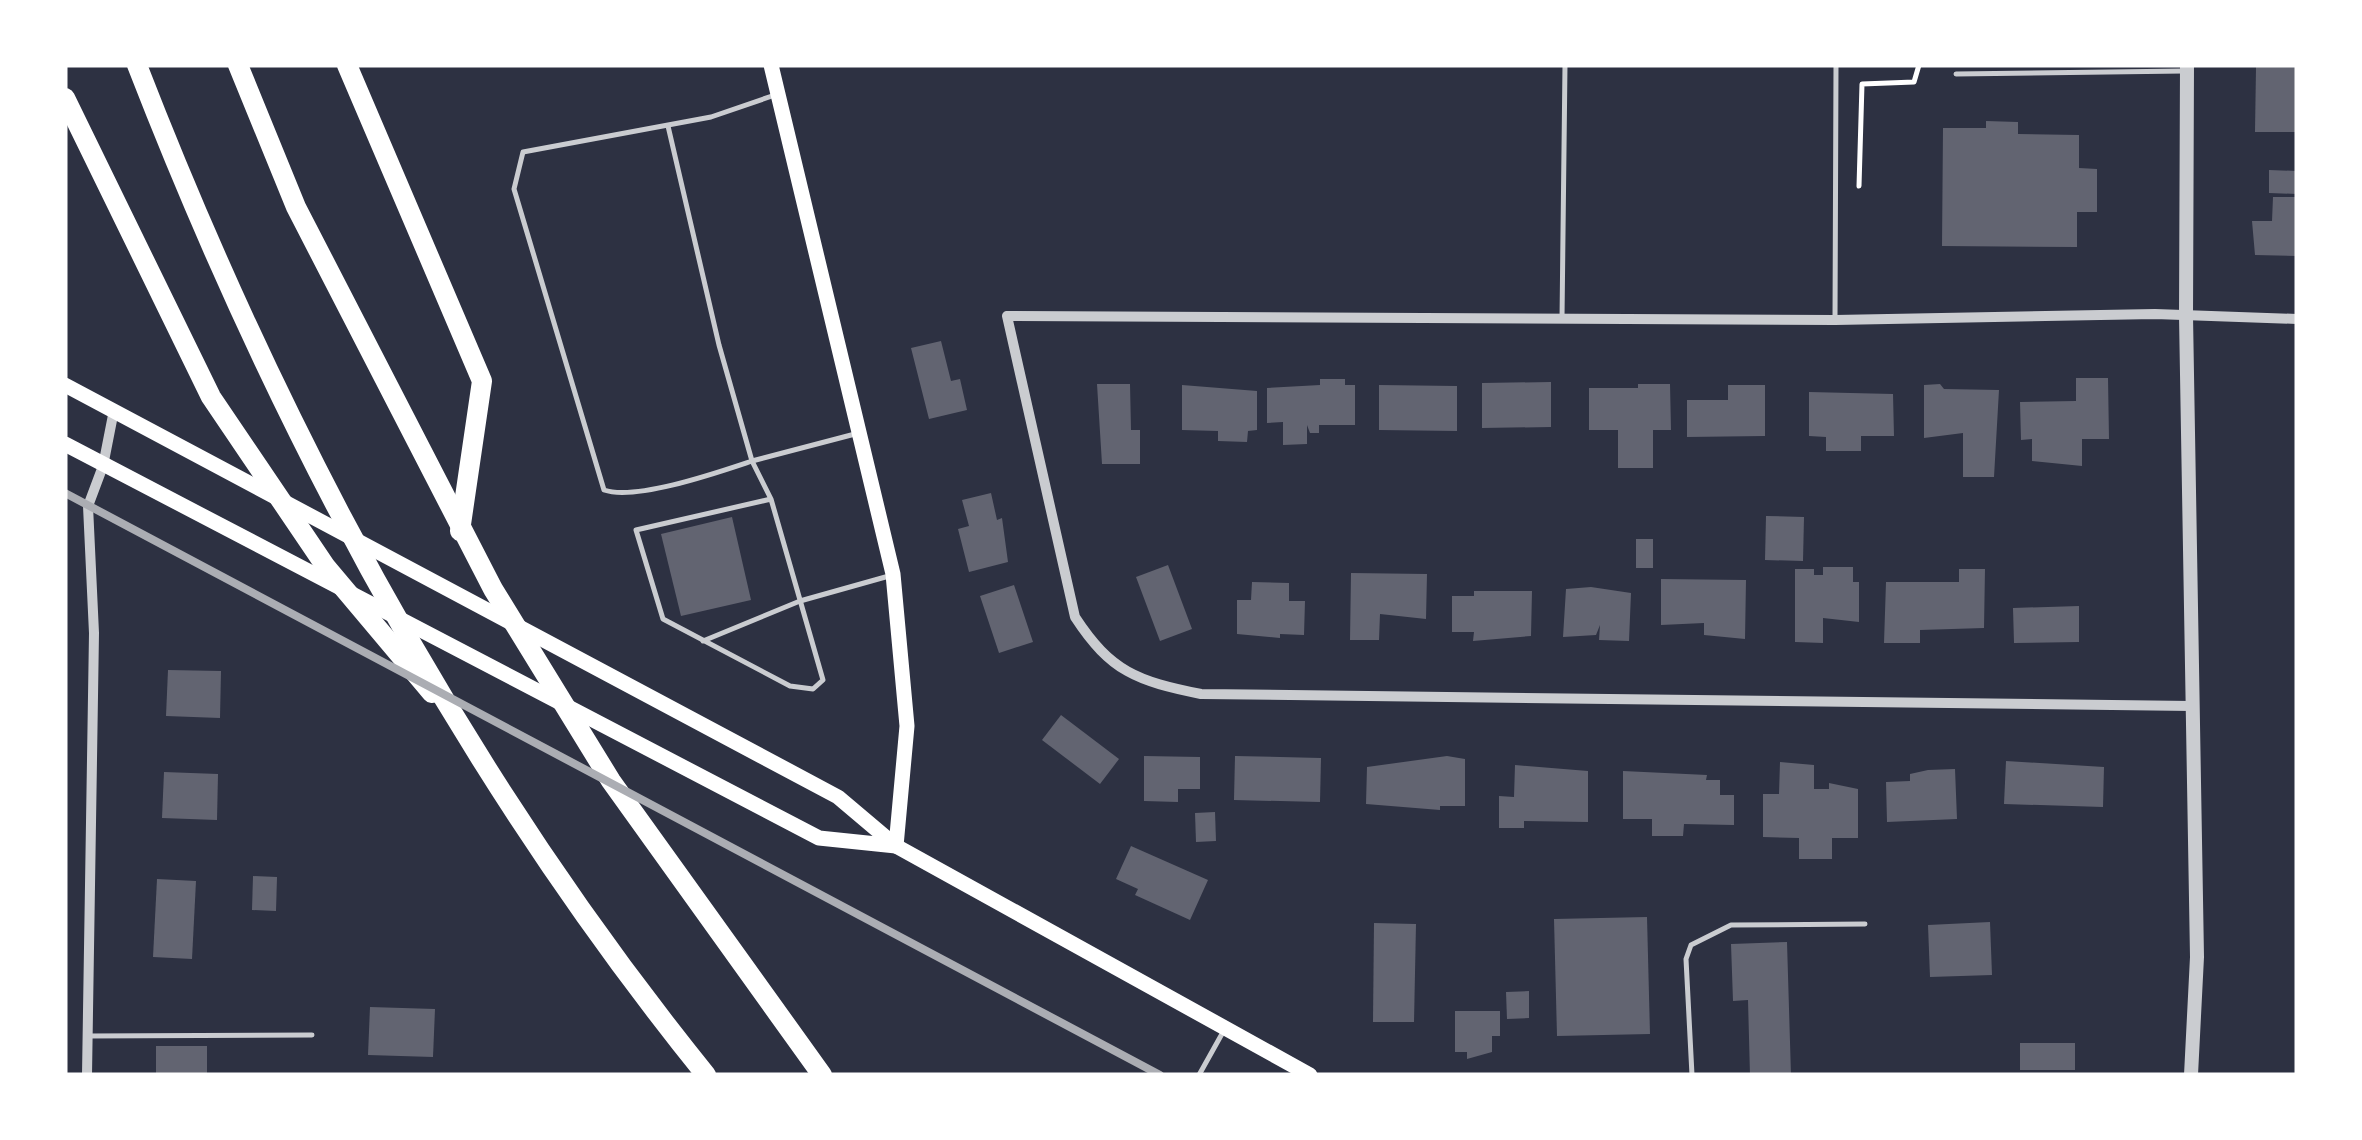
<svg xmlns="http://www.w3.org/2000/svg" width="2362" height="1140" viewBox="0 0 2362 1140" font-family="Karla,sans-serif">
	<rect width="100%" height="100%" fill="#2d3142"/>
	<!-- building -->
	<g fill="#626471">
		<polygon points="2297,65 2297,132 2255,132 2256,67"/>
		<polygon points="1986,121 2018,122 2018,134 2079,135 2079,168 2097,169 2097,212 2077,212 2077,247 1942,246 1943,128 1986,128"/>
		<polygon points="2269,170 2297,171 2297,194 2269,193"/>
		<polygon points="2273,197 2297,197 2297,256 2255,255 2252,221 2272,221"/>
		<polygon points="941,341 951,381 960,379 967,410 929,419 911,348"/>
		<polygon points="2076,378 2108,378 2109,439 2082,439 2082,466 2032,461 2032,439 2021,440 2020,402 2076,401"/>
		<polygon points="1320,379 1345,379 1345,385 1355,385 1355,425 1319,425 1319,433 1310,433 1307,425 1307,444 1283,445 1283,422 1267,423 1267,388 1320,385"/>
		<polygon points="1551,382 1551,427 1482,428 1482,383"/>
		<polygon points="1097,384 1130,384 1131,430 1140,430 1140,464 1102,464"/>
		<polygon points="1638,384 1670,384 1671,430 1653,430 1653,468 1618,468 1618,430 1589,430 1589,388 1638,388"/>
		<polygon points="1940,384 1944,389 1999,390 1994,477 1963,477 1963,433 1924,438 1924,385"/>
		<polygon points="1182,385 1257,391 1257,430 1248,431 1247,442 1218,441 1218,431 1182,430"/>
		<polygon points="1379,385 1457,386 1457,431 1379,430"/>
		<polygon points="1728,385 1765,385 1765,436 1687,437 1687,400 1728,400"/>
		<polygon points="1809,392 1893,394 1894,436 1861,436 1861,451 1826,451 1826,437 1809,436"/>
		<polygon points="991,493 997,520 1002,518 1008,562 969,572 958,529 969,526 962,500"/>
		<polygon points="1766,516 1804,517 1803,561 1765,560"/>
		<polygon points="732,517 751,600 681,616 661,534"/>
		<rect x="1636" y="539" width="17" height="29"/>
		<polygon points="1168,565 1192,629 1160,641 1136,577"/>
		<polygon points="1823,567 1853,567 1853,582 1859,582 1859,622 1823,618 1823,643 1795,642 1795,569 1814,569 1814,575 1823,575"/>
		<polygon points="1959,569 1985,569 1984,628 1920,630 1920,643 1884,643 1886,582 1959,582"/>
		<polygon points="1351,573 1427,574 1426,619 1380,614 1379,640 1350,640"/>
		<polygon points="1661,579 1746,580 1745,639 1704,635 1704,623 1661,625"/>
		<polygon points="1252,582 1289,583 1289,601 1305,601 1304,635 1280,634 1280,638 1237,634 1237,600 1251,600"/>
		<polygon points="1014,585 1033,642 999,653 980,596"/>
		<polygon points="1591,587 1631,593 1629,641 1599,640 1600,625 1596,635 1563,637 1566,589"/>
		<polygon points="1474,591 1532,591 1531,636 1473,641 1474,632 1452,632 1452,596 1474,596"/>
		<polygon points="2079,606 2079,642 2014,643 2013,608"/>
		<polygon points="168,670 221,671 220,718 166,716"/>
		<polygon points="1061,715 1119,759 1100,784 1042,740"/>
		<polygon points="1144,756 1200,757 1200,789 1178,789 1178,802 1144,801"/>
		<polygon points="1235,756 1321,758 1320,802 1234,800"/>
		<polygon points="1447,756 1465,759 1465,806 1440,806 1440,810 1366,804 1367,767"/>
		<polygon points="2006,761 2104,767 2103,807 2004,804"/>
		<polygon points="1780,762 1814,765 1814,789 1829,789 1829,783 1858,789 1858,838 1832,838 1832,859 1799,859 1799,838 1763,837 1763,794 1779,794"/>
		<polygon points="1515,765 1588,771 1588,822 1524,821 1524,828 1499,828 1499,796 1514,797"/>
		<polygon points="1955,769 1957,819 1887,822 1886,782 1910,781 1910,774 1928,770"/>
		<polygon points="1623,771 1707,775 1706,780 1720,780 1720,795 1734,795 1734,825 1684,824 1683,836 1652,836 1652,819 1623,819"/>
		<polygon points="164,772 218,774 217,820 162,818"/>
		<polygon points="1215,812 1216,841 1196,842 1195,813"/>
		<polygon points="1131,846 1208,880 1190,920 1135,895 1138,889 1116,879"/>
		<polygon points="253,876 277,877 276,911 252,910"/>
		<polygon points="157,879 196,881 192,959 153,957"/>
		<polygon points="1647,917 1650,1034 1557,1036 1554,919"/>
		<polygon points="1990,922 1992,975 1930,977 1928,925"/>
		<polygon points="1374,923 1416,924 1414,1022 1373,1022"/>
		<polygon points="1787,942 1791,1075 1750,1075 1748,1000 1733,1001 1731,944"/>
		<polygon points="1529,991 1529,1018 1507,1019 1506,992"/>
		<polygon points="370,1007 435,1009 433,1057 368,1055"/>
		<polygon points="1455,1011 1500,1011 1500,1036 1492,1036 1492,1052 1467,1059 1467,1052 1455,1052"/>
		<rect x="2020" y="1043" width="55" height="27"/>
		<rect x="156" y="1046" width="51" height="29"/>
	</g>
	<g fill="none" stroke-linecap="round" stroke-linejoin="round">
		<!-- path -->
		<polyline stroke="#fff" stroke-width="5" points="1859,186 1862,84 1914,82 1919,65"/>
		<!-- service -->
		<g stroke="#caccd0" stroke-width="5">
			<polyline points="1956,74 2184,71"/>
			<polyline points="668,126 719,345 752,461 855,434"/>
			<polyline points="1562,319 1565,65"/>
			<polyline points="1835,320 1836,65"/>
			<path d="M771 499 636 530 663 619 790 686 813 689 823 680 771 499 752 461C719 472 636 501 604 490L514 189 523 152 711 117 775 95"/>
			<polyline points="703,641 800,601 889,576"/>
			<polyline points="88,1036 312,1035"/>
			<polyline points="1199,1075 1223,1032"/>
			<polyline points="1692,1075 1686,959 1691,945 1731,925 1865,924"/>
		</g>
		<!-- minor -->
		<g stroke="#caccd0" stroke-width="10">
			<path d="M2192 706 1201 694C1137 681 1111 672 1075 617L1007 316 1835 320 2155 314 2297 319"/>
			<polyline points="87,1075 94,633 88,506 103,466 114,410"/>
		</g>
		<!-- tertiary -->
		<polyline stroke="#caccd0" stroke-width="14" points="2187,65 2186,316 2197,957 2191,1075"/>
		<!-- secondary -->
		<g stroke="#fff" stroke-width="15">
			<polyline points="771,65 893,574 907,726 896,846"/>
			<polyline points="65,385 838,797 896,846 1310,1075"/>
			<polyline points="65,444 819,838 896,846"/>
		</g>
		<!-- motorway -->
		<g stroke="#fff" stroke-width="20">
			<path d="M137 65C277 426 462 773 706 1075"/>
			<polyline points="238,65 296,207 493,589 611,781 822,1075"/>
			<polyline points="347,65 482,381 460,531"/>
			<polyline points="65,98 211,397 326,567 432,693"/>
		</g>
		<!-- rail -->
		<polyline stroke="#abadb3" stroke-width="8" points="65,493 1160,1075"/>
	</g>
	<!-- border -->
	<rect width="2362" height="1140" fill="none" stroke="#ffffff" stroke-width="135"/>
</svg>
